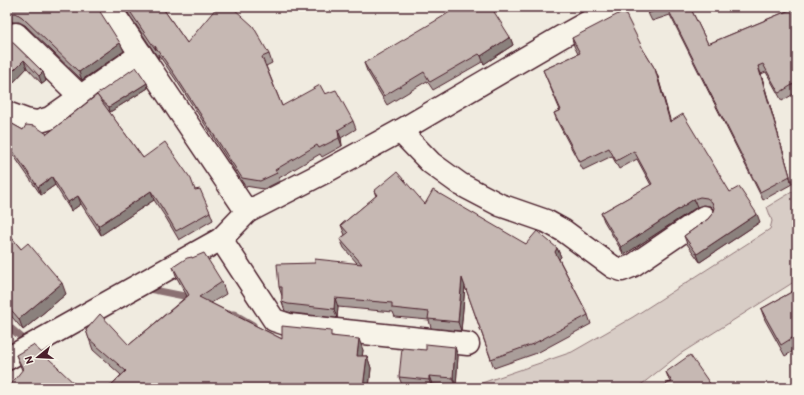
<svg xmlns="http://www.w3.org/2000/svg" width="804" height="395" viewBox="0 0 804 395" font-family="Itim,sans-serif">
	<rect width="100%" height="100%" fill="#f0ebe0"/>
	<filter id="ink" filterUnits="userSpaceOnUse"><feTurbulence type="fractalNoise" baseFrequency=".025" numOctaves="2"/><feDisplacementMap in="SourceGraphic" scale="8" xChannelSelector="R" yChannelSelector="G"/><feConvolveMatrix kernelMatrix="1 2 1 2 8 2 1 2 1" color-interpolation-filters="sRGB"/></filter>
	<g filter="url(#ink)">
		<!-- green -->
		<polygon fill="#d8cdc6" stroke="#917678" points="797,189 797,280 680,354 637,388 462,388 473,386 572,352 633,317 770,229 772,221 767,207"/>
		<g fill="none" stroke-linecap="round" stroke-linejoin="round">
			<!-- stream -->
			<g stroke="#8b6f72" stroke-width="7">
				<polyline points="149,289 184,296 194,302"/>
				<polyline points="224,314 234,314 253,325"/>
				<polyline points="7,325 28,343"/>
			</g>
			<defs>
				<g id="minor">
					<polyline points="109,7 247,212"/>
					<polyline points="16,34 81,97"/>
					<polyline points="7,113 26,120 37,122 50,118 141,54"/>
					<polyline points="400,131 431,163 460,184 500,205 546,221 564,231 613,267 622,270 632,266 704,217"/>
					<polyline points="221,239 274,320 289,325 468,344"/>
					<polyline points="7,359 221,239 247,212 323,173 400,131 561,37 615,7"/>
				</g>
			</defs>
			<!-- minor casing -->
			<use href="#minor" stroke="#4a1f2b" stroke-width="25"/>
			<!-- minor -->
			<use href="#minor" stroke="#f7f3e8" stroke-width="22"/>
		</g>
		<!-- wall -->
		<g fill="#aa9e9a" stroke="#4a1f2b">
			<polygon points="7,7 120,43 124,51 82,80 25,25 19,22 12,22 7,25"/>
			<polygon points="124,7 162,7 187,43 269,54 272,63 266,66 282,106 325,94 353,121 356,129 341,138 342,146 322,157 320,154 279,178 280,181 264,189 245,186 178,83 158,54 159,59"/>
			<polygon points="646,7 691,7 690,7 708,44 797,7 797,92 782,101 766,72 761,74 792,184 763,200 670,15 652,21 649,15"/>
			<polygon points="7,37 43,72 46,81 42,84 27,68 7,89"/>
			<polygon points="510,37 513,45 484,64 482,62 433,90 427,81 387,105 367,71 364,63"/>
			<polygon points="572,38 644,51 655,69 658,77 670,121 730,192 760,222 700,262 687,244 684,236 708,219 712,214 713,209 710,206 703,205 697,207 624,255 604,221 601,213 651,185 637,159 619,169 612,156 583,170 557,121 554,113 560,110 543,70 578,54 574,46"/>
			<polygon points="147,83 148,88 110,112 107,109 143,158 195,190 210,212 213,220 179,240 166,218 154,200 101,235 81,204 71,211 55,185 41,195 14,156 7,152 7,121 23,130 47,134 96,95"/>
			<polygon points="374,191 425,204 526,244 557,248 561,257 559,259 588,315 591,324 537,353 494,368 465,286 461,331 431,328 429,320 395,317 393,312 338,307 337,318 292,313 285,311 282,302 282,296 279,287 357,263 344,248 340,239 345,235 341,225 376,196"/>
			<polygon points="7,232 21,249 66,294 23,330 7,311"/>
			<polygon points="192,258 222,282 226,294 211,303 282,339 333,336 363,350 362,356 367,356 371,368 369,388 108,388 121,375 93,350 86,330 129,345 187,296 177,278 173,267"/>
			<polygon points="797,289 797,349 785,356 765,320 761,309"/>
			<polygon points="16,355 58,367 59,369 22,370"/>
			<polygon points="458,356 456,386 432,384 432,388 402,385 399,377"/>
			<polygon points="666,372 711,385 712,388 667,388 666,384 670,382 669,380"/>
		</g>
		<!-- shaded-wall -->
		<g fill="#8b817d" stroke="#4a1f2b">
			<polygon points="9,14 12,22 7,25 7,15"/>
			<polygon points="510,37 513,45 484,64 481,56"/>
			<polygon points="120,43 124,51 82,80 79,72"/>
			<polygon points="24,60 27,68 7,89 7,77"/>
			<polygon points="758,66 761,74 792,184 790,176"/>
			<polygon points="655,69 658,77 673,130 670,122"/>
			<polygon points="43,72 46,81 42,84 39,76"/>
			<polygon points="147,83 148,88 110,112 109,107"/>
			<polygon points="338,130 341,138 342,146 339,138"/>
			<polygon points="52,177 55,185 41,195 38,187"/>
			<polygon points="151,191 154,200 101,235 98,226"/>
			<polygon points="78,196 81,204 71,211 68,202"/>
			<polygon points="694,199 697,207 624,255 621,247"/>
			<polygon points="757,214 760,222 700,262 697,254"/>
			<polygon points="557,248 561,257 558,260 555,252"/>
			<polygon points="462,278 465,286 461,331 458,322"/>
			<polygon points="62,283 66,294 23,330 19,319"/>
			<polygon points="335,298 338,307 337,318 334,309"/>
			<polygon points="359,339 363,350 361,367 357,356"/>
			<polygon points="455,347 458,356 456,386 453,378"/>
			<polygon points="367,356 371,368 369,388 363,388"/>
			<polygon points="429,376 432,384 432,388 429,380"/>
			<polygon points="711,385 712,388 707,388"/>
		</g>
		<!-- building -->
		<g fill="#c6b8b3" stroke="#4a1f2b">
			<polygon points="7,7 97,7 120,43 79,72 22,17 16,13 9,14 7,15"/>
			<polygon points="127,7 162,7 187,43 217,7 232,7 253,26 269,54 262,57 282,106 320,85 325,94 336,90 353,121 338,130 339,138 319,148 317,145 275,170 277,173 260,181 242,178 175,75 155,46 156,50"/>
			<polygon points="457,7 491,7 510,37 481,56 479,54 430,82 424,72 384,96 364,63 442,17"/>
			<polygon points="646,7 666,7 649,13"/>
			<polygon points="667,7 690,7 708,44 797,7 797,82 779,93 763,64 758,66 790,176 760,192"/>
			<polygon points="624,11 644,51 655,69 670,122 683,114 730,192 739,187 757,214 697,254 684,236 708,219 712,214 714,208 712,202 707,198 700,197 694,199 621,247 601,213 652,184 634,151 616,161 609,148 580,162 554,113 561,110 543,70 580,53 572,38"/>
			<polygon points="7,37 43,72 39,76 24,60 7,77"/>
			<polygon points="136,67 147,83 109,107 100,99 97,95 96,95"/>
			<polygon points="97,95 143,158 165,142 191,179 195,190 200,189 210,212 176,231 163,209 151,191 98,226 78,196 68,202 52,177 38,187 11,148 7,146 7,121 23,130 26,125 35,126 47,134"/>
			<polygon points="397,172 425,204 433,190 526,244 537,231 557,248 555,252 588,315 533,344 491,359 462,278 458,322 428,319 429,312 392,308 392,303 335,298 334,309 288,304 282,302 282,287 279,287 277,264 315,263 315,259 362,264 340,239 348,233 341,225 377,195 374,191"/>
			<polygon points="7,232 21,249 28,243 62,283 19,319 7,305"/>
			<polygon points="204,253 222,282 199,297 282,339 282,326 331,331 331,336 359,339 357,356 367,356 363,388 108,388 126,371 89,339 86,330 100,314 129,345 189,295 173,267 187,258 192,257 192,258"/>
			<polygon points="797,289 797,335 781,345 761,309"/>
			<polygon points="426,344 455,347 453,378 429,376 429,380 399,377 402,348 426,350"/>
			<polygon points="33,345 58,367 58,368 79,388 8,388 23,369 16,355"/>
			<polygon points="690,355 711,385 707,388 668,388 666,384 672,382 666,372"/>
		</g>
	</g>
	<!-- margin -->
	<rect width="804" height="395" fill="none" stroke="#f7f3e8" stroke-width="24"/>
	<rect x="12" y="12" width="780" height="371" fill="none" stroke="#4a1f2b" stroke-width="1.5" filter="url(#ink)"/>
	<!-- north arrow -->
	<g transform="translate(38 357) rotate(252)" stroke="#f7f3e8" stroke-width="3" paint-order="stroke">
	<path d="M0-3L7 15L0 10L-7 15Z" fill="#4a1f2b"/>
	<text y="-6" font-size="11" font-weight="bold" text-anchor="middle" fill="#4a1f2b">N</text>
	</g>
</svg>
